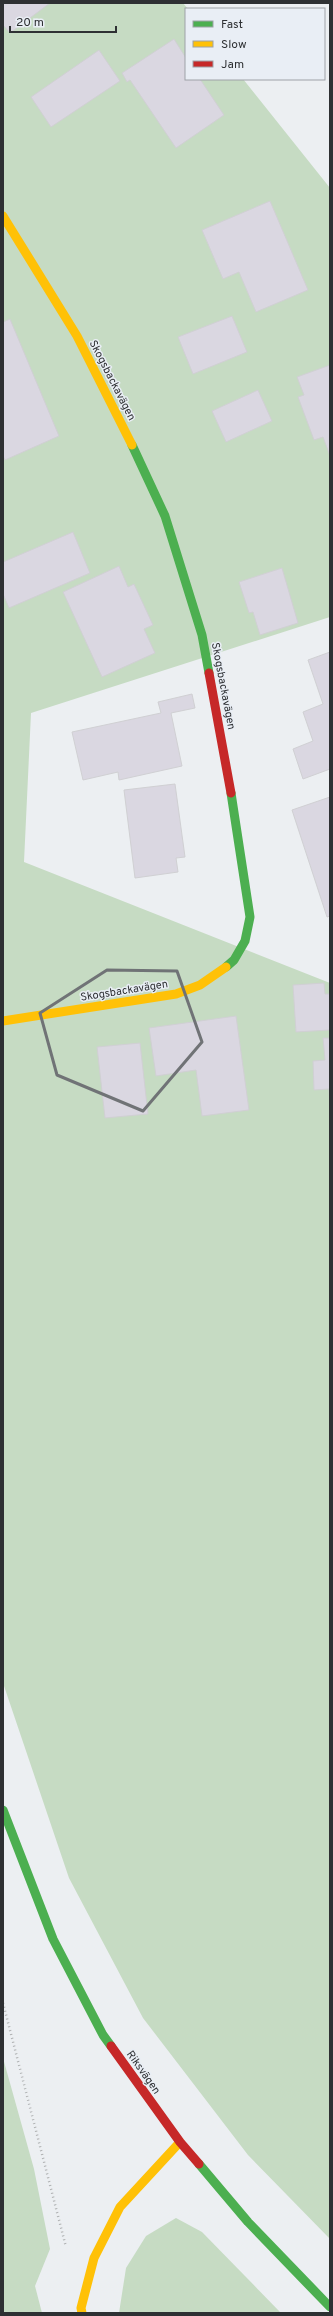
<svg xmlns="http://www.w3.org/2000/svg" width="333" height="2316" viewBox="0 0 333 2316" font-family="Overpass,sans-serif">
	<rect width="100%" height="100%" fill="#eceff2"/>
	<!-- green -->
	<g fill="#c6dbc3">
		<polygon points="3,3 183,3 188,9 186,9 186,79 243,79 330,188 330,617 31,713 24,862 330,983 330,2239 248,2155 143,2018 69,1878 3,1683"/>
		<polygon points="3,2058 34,2169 50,2249 35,2286 42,2313 3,2313"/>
		<polygon points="176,2218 202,2232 281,2313 119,2313 126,2268 146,2236"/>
	</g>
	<!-- building -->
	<g fill="#dad7e1" stroke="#d0d0d3">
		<polygon points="3,3 50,3 10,33 3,25"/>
		<polygon points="174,39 186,58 186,79 200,79 224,115 176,148 130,80 127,82 122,73"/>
		<polygon points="99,50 120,81 51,127 31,97"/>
		<polygon points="270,201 308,290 256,312 239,272 223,279 202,230"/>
		<polygon points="232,316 247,352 193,374 178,337"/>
		<polygon points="10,319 59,436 5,460 3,456 3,322"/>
		<polygon points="330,365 330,456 323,437 314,440 298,397 304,395 297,377"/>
		<polygon points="258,390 272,421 226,442 212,411"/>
		<polygon points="73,532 90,573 9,608 3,594 3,562"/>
		<polygon points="119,566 128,587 134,584 153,625 144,629 155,653 102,677 63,592"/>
		<polygon points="282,568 298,623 260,635 253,612 249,613 239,582"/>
		<polygon points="330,652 330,769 303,779 293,749 313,741 303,712 323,704 308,660"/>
		<polygon points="192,694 195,708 171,713 182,766 119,780 118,772 83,780 72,732 161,713 158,702"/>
		<polygon points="175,784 185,857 176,858 178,872 135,878 124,790"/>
		<polygon points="330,797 330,916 327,917 292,810"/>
		<polygon points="324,983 325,994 330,994 330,1030 296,1032 293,985"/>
		<polygon points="236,1016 249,1110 202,1116 196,1070 156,1076 149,1028"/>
		<polygon points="323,1038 330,1038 330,1103 329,1089 314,1090 313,1061 325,1060"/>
		<polygon points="140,1043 148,1114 105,1118 97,1047"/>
	</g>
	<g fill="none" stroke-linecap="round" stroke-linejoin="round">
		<!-- path -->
		<polyline stroke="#b0b2b3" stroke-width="2.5" stroke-dasharray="1 3" stroke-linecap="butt" points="3,2003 66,2247"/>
		<!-- fast -->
		<g stroke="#4caf50" stroke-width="9">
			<polyline points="132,445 165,516 202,635 209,673"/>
			<polyline points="226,967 234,960 245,941 250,917 231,793"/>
			<polyline points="3,1810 53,1939 103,2035 111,2046"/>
			<polyline points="199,2164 248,2222 330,2307"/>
		</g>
		<!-- slow -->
		<g stroke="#ffc107" stroke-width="9">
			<polyline points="3,216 77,336 132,445"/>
			<polyline points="3,1021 176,994 200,985 226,967"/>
			<polyline points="82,2313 81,2308 94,2258 120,2207 180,2142"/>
		</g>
		<!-- jam -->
		<g stroke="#c62828" stroke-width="9">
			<polyline points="209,673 231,793"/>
			<polyline points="111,2046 180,2142 199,2164"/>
		</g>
	</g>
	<!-- marked area -->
	<path fill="none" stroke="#707376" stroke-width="3" stroke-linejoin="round" d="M107 970 177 971 202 1042 143 1111 57 1075 40 1013Z"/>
	<g text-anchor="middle" stroke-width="3" stroke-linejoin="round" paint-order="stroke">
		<!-- street labels -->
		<g font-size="11" fill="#2e3033" stroke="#e9eef5">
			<text transform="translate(113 380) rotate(63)" y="4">Skogsbackavägen</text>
			<text transform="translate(224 686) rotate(79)" y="4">Skogsbackavägen</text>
			<text transform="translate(124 990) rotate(-9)" y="4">Skogsbackavägen</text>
			<text transform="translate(144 2072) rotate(55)" y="4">Riksvägen</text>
		</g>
	</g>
	<!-- border -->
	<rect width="333" height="2316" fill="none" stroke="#2e3033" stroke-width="8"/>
	<!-- legend -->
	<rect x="185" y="8" width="140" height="72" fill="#e9eef5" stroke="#9ea2a7"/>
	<rect x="193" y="21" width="20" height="6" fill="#4caf50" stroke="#9ea2a7"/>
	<text x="221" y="28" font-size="12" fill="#2e3033">Fast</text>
	<rect x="193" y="41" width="20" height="6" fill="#ffc107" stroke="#9ea2a7"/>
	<text x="221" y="48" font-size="12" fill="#2e3033">Slow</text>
	<rect x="193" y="61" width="20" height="6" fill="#c62828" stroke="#9ea2a7"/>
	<text x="221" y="68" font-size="12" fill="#2e3033">Jam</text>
	<!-- scale -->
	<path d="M10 26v6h106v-6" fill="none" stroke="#2e3033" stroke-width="2"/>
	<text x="16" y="26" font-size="12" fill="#2e3033" stroke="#e9eef5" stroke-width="3" paint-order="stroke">20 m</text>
</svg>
